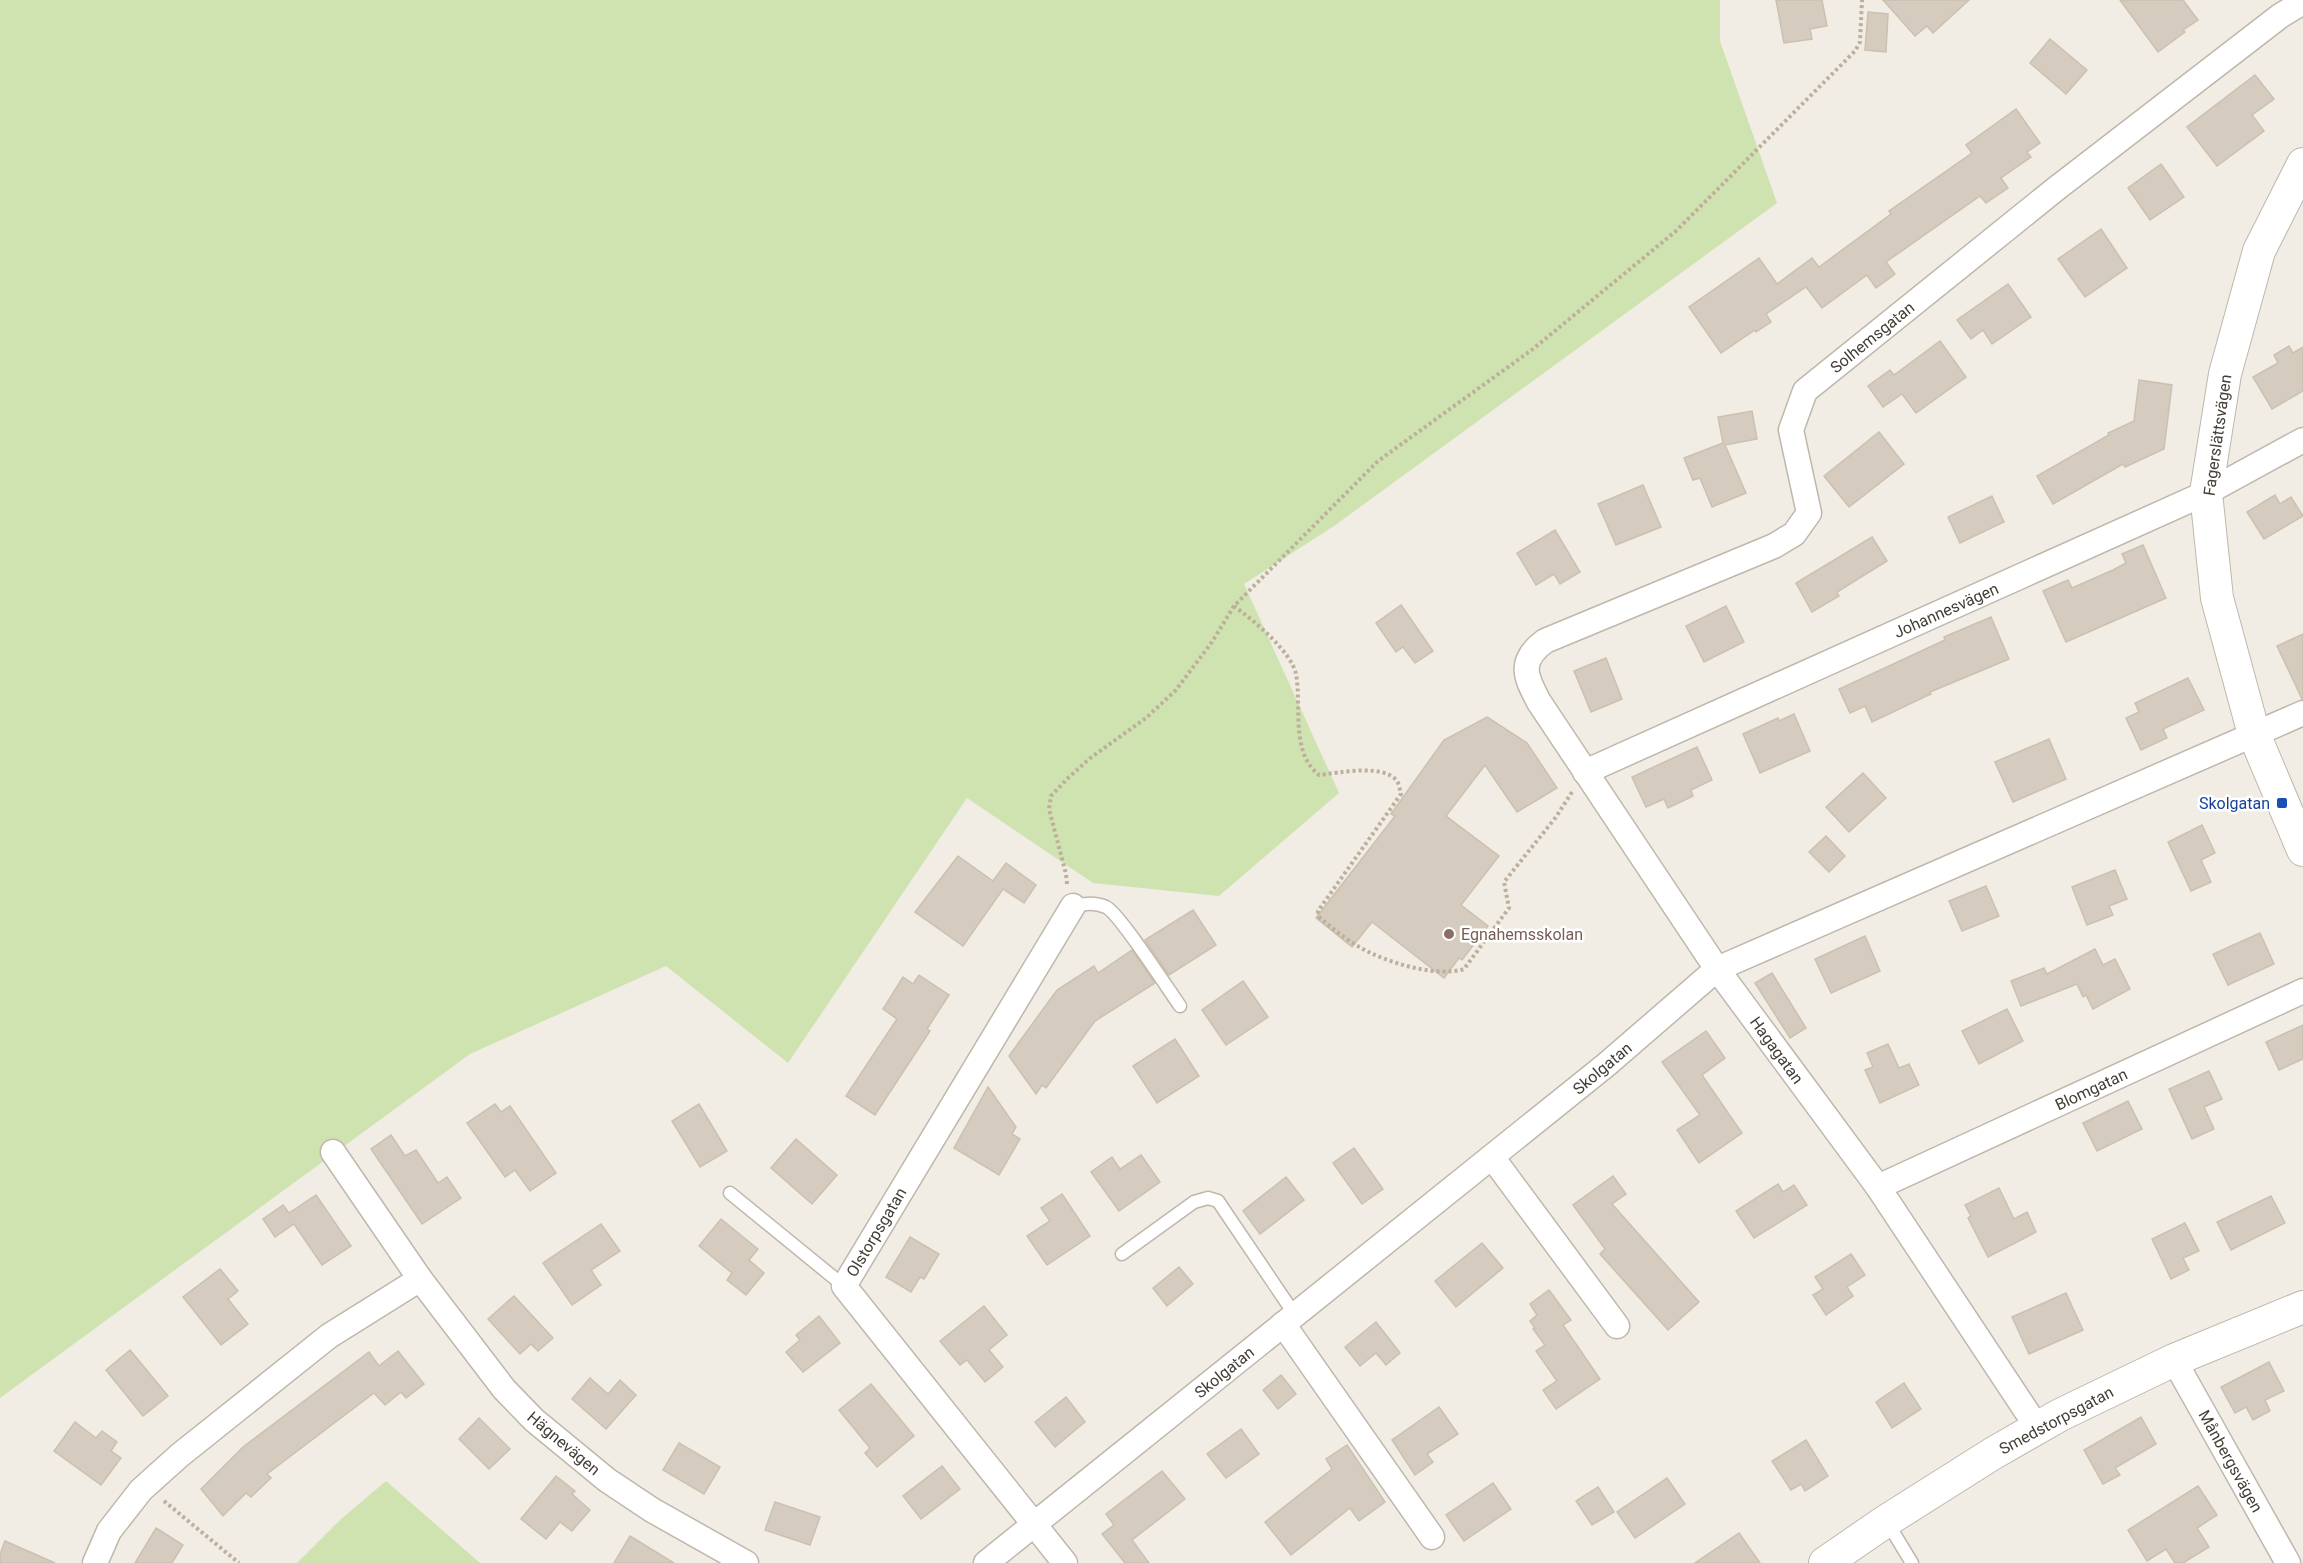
<svg xmlns="http://www.w3.org/2000/svg" width="2303" height="1563" viewBox="0 0 2303 1563" font-family="Roboto,sans-serif">
	<rect width="100%" height="100%" fill="#f1ede5"/>
	<!-- green -->
	<g fill="#cee3b0">
		<polygon points="0,0 1720,0 1720,41 1777,203 1334,526 1244,584 1339,793 1219,896 1093,883 967,798 788,1063 666,966 470,1054 0,1398"/>
		<polygon points="386,1481 480,1563 297,1563 340,1520"/>
	</g>
	<!-- building -->
	<g fill="#d5cbbe" stroke="#ccc0af" stroke-width="1.5">
		<polygon points="1776,0 1822,0 1827,26 1810,29 1812,39 1784,43"/>
		<polygon points="1883,0 1969,0 1933,33 1927,26 1915,36"/>
		<polygon points="2120,0 2183,0 2198,20 2183,30 2185,32 2158,52"/>
		<polygon points="1868,12 1888,14 1886,52 1865,50"/>
		<polygon points="2050,39 2087,70 2066,94 2030,63"/>
		<polygon points="2255,75 2274,99 2252,115 2264,131 2217,166 2187,127"/>
		<polygon points="2016,109 2040,143 2027,152 2031,157 2001,178 2008,188 1986,203 1980,196 1886,262 1895,274 1876,288 1867,275 1822,308 1806,287 1766,314 1771,322 1756,332 1755,330 1721,353 1689,307 1759,258 1777,284 1812,258 1819,267 1891,214 1889,211 1972,153 1966,145"/>
		<polygon points="2161,164 2184,197 2150,220 2128,188"/>
		<polygon points="2101,229 2127,268 2085,297 2058,259"/>
		<polygon points="2008,284 2031,317 1992,344 1983,330 1971,339 1957,320"/>
		<polygon points="1940,341 1966,377 1916,413 1902,394 1883,407 1868,386 1890,370 1894,375"/>
		<polygon points="2289,346 2293,353 2303,347 2303,391 2272,409 2253,377 2278,363 2274,355"/>
		<polygon points="2139,380 2172,385 2164,449 2125,467 2123,464 2053,504 2037,476 2109,435 2108,433 2134,421"/>
		<polygon points="1752,411 1757,439 1725,445 1746,493 1712,507 1700,478 1693,480 1684,458 1723,443 1718,417"/>
		<polygon points="1879,432 1904,464 1849,507 1824,476"/>
		<polygon points="1643,485 1661,527 1616,545 1598,504"/>
		<polygon points="2275,495 2280,504 2291,497 2303,516 2264,539 2247,512"/>
		<polygon points="1992,496 2004,522 1960,543 1948,517"/>
		<polygon points="1555,530 1580,572 1560,584 1554,574 1536,585 1517,553"/>
		<polygon points="1872,537 1887,561 1837,592 1839,596 1812,612 1796,583"/>
		<polygon points="2143,545 2166,598 2066,642 2043,591 2068,580 2072,588 2113,570 2126,563 2122,554"/>
		<polygon points="1401,605 1433,651 1415,663 1403,647 1396,652 1376,623"/>
		<polygon points="1726,606 1744,642 1704,662 1686,626"/>
		<polygon points="1991,617 2009,659 1930,692 1931,694 1872,722 1865,706 1850,713 1839,689 1945,640 1944,637"/>
		<polygon points="2303,634 2303,699 2302,699 2277,646"/>
		<polygon points="1606,658 1622,699 1591,712 1574,671"/>
		<polygon points="2188,678 2204,710 2163,729 2167,738 2141,750 2126,718 2139,712 2135,703"/>
		<polygon points="1794,714 1810,751 1760,773 1743,734 1778,718 1779,721"/>
		<polygon points="1487,717 1527,743 1557,788 1517,812 1485,765 1446,816 1499,856 1461,905 1488,926 1462,960 1459,958 1444,978 1372,922 1352,947 1316,918 1395,816 1391,814 1444,740"/>
		<polygon points="2049,739 2066,779 2013,802 1995,762"/>
		<polygon points="1697,747 1712,780 1691,790 1693,796 1668,808 1664,799 1646,807 1632,777"/>
		<polygon points="1863,773 1886,798 1849,832 1826,807"/>
		<polygon points="2202,825 2215,853 2201,860 2211,882 2191,891 2168,842"/>
		<polygon points="1826,836 1845,856 1829,872 1809,852"/>
		<polygon points="958,856 993,881 1006,863 1036,885 1024,903 1003,889 963,946 915,912"/>
		<polygon points="2115,870 2127,899 2109,906 2113,915 2087,925 2072,887"/>
		<polygon points="1986,886 1999,916 1962,931 1949,901"/>
		<polygon points="1193,910 1216,945 1169,975 1145,940"/>
		<polygon points="2260,933 2274,964 2228,985 2213,954"/>
		<polygon points="1865,936 1880,971 1831,993 1815,959"/>
		<polygon points="2095,949 2103,965 2115,959 2130,989 2093,1009 2086,995 2083,997 2077,984 2021,1006 2011,981 2044,968 2047,974"/>
		<polygon points="1132,950 1155,983 1095,1021 1046,1088 1042,1085 1036,1094 1009,1056 1057,990 1094,966 1098,973"/>
		<polygon points="1772,973 1806,1028 1790,1038 1755,983"/>
		<polygon points="919,975 949,995 927,1029 930,1031 875,1115 846,1096 897,1019 883,1009 903,977 913,984"/>
		<polygon points="1243,981 1268,1017 1226,1045 1202,1010"/>
		<polygon points="2007,1009 2023,1041 1979,1064 1962,1031"/>
		<polygon points="2303,1025 2303,1059 2279,1070 2266,1042"/>
		<polygon points="1706,1031 1725,1058 1702,1075 1742,1133 1699,1163 1677,1130 1700,1115 1662,1062"/>
		<polygon points="1175,1039 1199,1076 1157,1103 1133,1066"/>
		<polygon points="1888,1044 1899,1068 1909,1064 1919,1085 1880,1103 1865,1070 1873,1067 1867,1053"/>
		<polygon points="2209,1071 2222,1099 2204,1107 2214,1129 2192,1139 2169,1089"/>
		<polygon points="988,1087 1016,1127 1012,1134 1020,1139 999,1175 954,1148"/>
		<polygon points="2128,1101 2142,1129 2097,1151 2083,1123"/>
		<polygon points="495,1104 501,1112 510,1106 556,1173 530,1191 515,1170 505,1177 467,1123"/>
		<polygon points="699,1104 727,1151 700,1167 672,1121"/>
		<polygon points="391,1135 405,1156 416,1150 438,1183 447,1177 461,1198 422,1224 371,1149"/>
		<polygon points="796,1139 837,1175 812,1204 771,1168"/>
		<polygon points="1354,1148 1383,1189 1362,1204 1333,1163"/>
		<polygon points="1141,1155 1160,1182 1119,1211 1091,1172 1112,1157 1120,1169"/>
		<polygon points="1613,1176 1626,1194 1612,1204 1699,1302 1668,1330 1600,1254 1605,1249 1573,1205"/>
		<polygon points="1286,1177 1304,1200 1260,1234 1243,1211"/>
		<polygon points="1778,1184 1783,1192 1794,1185 1807,1205 1754,1238 1736,1211"/>
		<polygon points="1999,1188 2014,1219 2027,1212 2036,1232 1988,1257 1968,1218 1971,1216 1965,1205"/>
		<polygon points="1062,1194 1090,1236 1047,1265 1027,1236 1050,1221 1041,1208"/>
		<polygon points="316,1195 351,1246 322,1265 294,1224 275,1237 263,1219 283,1205 289,1213"/>
		<polygon points="2271,1196 2285,1223 2231,1250 2217,1222"/>
		<polygon points="721,1219 758,1249 749,1260 764,1273 746,1295 727,1280 732,1273 699,1246"/>
		<polygon points="2185,1223 2199,1251 2183,1258 2189,1270 2171,1279 2152,1239"/>
		<polygon points="601,1224 620,1251 591,1270 601,1285 572,1305 543,1263"/>
		<polygon points="910,1237 939,1254 924,1279 920,1277 911,1292 886,1277"/>
		<polygon points="1482,1243 1503,1268 1456,1307 1435,1281"/>
		<polygon points="1851,1254 1865,1275 1847,1287 1853,1296 1826,1315 1813,1295 1823,1289 1815,1277"/>
		<polygon points="1179,1267 1193,1284 1167,1306 1153,1288"/>
		<polygon points="220,1269 238,1291 228,1299 248,1324 221,1345 183,1297"/>
		<polygon points="1549,1290 1571,1320 1563,1325 1600,1379 1556,1409 1543,1390 1557,1381 1536,1351 1545,1345 1533,1329 1535,1328 1530,1321 1537,1315 1530,1304"/>
		<polygon points="2066,1293 2083,1330 2029,1354 2012,1317"/>
		<polygon points="514,1296 553,1338 538,1351 531,1344 520,1354 488,1319"/>
		<polygon points="984,1306 1007,1335 989,1350 1003,1367 985,1382 967,1360 960,1365 940,1341"/>
		<polygon points="819,1316 840,1343 803,1372 786,1352 800,1340 796,1335"/>
		<polygon points="1376,1322 1400,1353 1386,1365 1376,1353 1360,1366 1345,1347"/>
		<polygon points="130,1350 168,1396 143,1416 106,1370"/>
		<polygon points="398,1351 424,1384 406,1398 401,1392 385,1405 374,1393 267,1474 271,1478 251,1497 246,1493 223,1516 201,1489 243,1447 369,1352 379,1366"/>
		<polygon points="2269,1362 2284,1391 2265,1400 2270,1411 2253,1420 2246,1407 2235,1413 2221,1387"/>
		<polygon points="1281,1375 1296,1394 1278,1409 1263,1390"/>
		<polygon points="590,1378 608,1394 620,1380 636,1395 606,1429 572,1399"/>
		<polygon points="1904,1383 1921,1409 1892,1428 1876,1402"/>
		<polygon points="871,1384 914,1436 877,1467 865,1453 870,1448 839,1410"/>
		<polygon points="1066,1397 1085,1422 1055,1447 1035,1422"/>
		<polygon points="1439,1407 1458,1434 1427,1454 1433,1462 1415,1475 1392,1440"/>
		<polygon points="2141,1417 2156,1444 2115,1468 2120,1475 2103,1484 2084,1450"/>
		<polygon points="479,1418 510,1449 489,1469 459,1439"/>
		<polygon points="75,1422 96,1438 102,1431 117,1442 111,1451 121,1458 101,1485 54,1451"/>
		<polygon points="1241,1429 1259,1454 1226,1478 1207,1454"/>
		<polygon points="1806,1440 1828,1476 1805,1491 1801,1484 1791,1490 1772,1461"/>
		<polygon points="679,1443 720,1467 704,1494 663,1470"/>
		<polygon points="1347,1445 1385,1502 1359,1521 1350,1508 1291,1555 1265,1522 1332,1469 1326,1459"/>
		<polygon points="942,1466 960,1489 921,1519 903,1496"/>
		<polygon points="1162,1471 1185,1499 1132,1540 1149,1563 1125,1563 1102,1534 1114,1525 1106,1514"/>
		<polygon points="556,1476 575,1491 572,1494 590,1510 572,1531 560,1522 546,1539 521,1519"/>
		<polygon points="1667,1478 1685,1504 1635,1538 1617,1512"/>
		<polygon points="1493,1483 1511,1509 1464,1541 1446,1515"/>
		<polygon points="2198,1486 2217,1515 2197,1528 2209,1547 2183,1563 2175,1563 2166,1549 2147,1561 2128,1530"/>
		<polygon points="1598,1487 1614,1512 1592,1525 1576,1501"/>
		<polygon points="775,1502 820,1517 810,1545 765,1530"/>
		<polygon points="156,1528 183,1545 172,1563 135,1563"/>
		<polygon points="1739,1533 1760,1563 1695,1563"/>
		<polygon points="630,1536 674,1563 614,1563"/>
		<polygon points="5,1541 55,1563 0,1563 0,1554"/>
	</g>
	<g fill="none" stroke-linecap="round" stroke-linejoin="round">
		<defs>
			<g id="service">
				<path d="M1073 906C1085 904 1094 902 1106 907 1119 913 1168 989 1180 1006"/>
				<polyline points="730,1193 844,1286"/>
				<polyline points="1122,1254 1194,1202 1208,1198 1218,1201 1295,1315"/>
				<polyline points="1887,1522 1912,1563"/>
			</g>
			<g id="minor">
				<polyline points="1585,772 2206,493 2303,440"/>
				<polyline points="333,1152 420,1279"/>
				<polyline points="1492,1157 1617,1326"/>
				<polyline points="1878,1187 2303,991"/>
				<polyline points="1283,1324 1432,1537"/>
				<polyline points="2174,1360 2288,1563"/>
				<path d="M2037 1427 1878 1187 1717 969 1539 702C1525 676 1518 661 1545 641L1774 546 1794 534 1809 513 1791 430 1805 391 2057 188 2280 16 2303 2"/>
				<polyline points="95,1563 109,1531 141,1490 180,1455 329,1336 420,1279 504,1389 534,1420 607,1480 652,1510 746,1563"/>
				<polyline points="986,1563 1606,1065 1717,969 2303,713"/>
				<polyline points="1065,1563 844,1286 1073,906"/>
			</g>
			<g id="tertiary">
				<polyline points="2303,164 2259,251 2225,374 2206,493 2217,598 2254,734 2303,850"/>
				<polyline points="1825,1563 1886,1521 1992,1454 2060,1415 2174,1360 2303,1307"/>
			</g>
		</defs>
		<!-- service casing -->
		<use href="#service" stroke="#bfb7ab" stroke-width="15"/>
		<!-- minor casing -->
		<use href="#minor" stroke="#bfb7ab" stroke-width="27"/>
		<!-- tertiary casing -->
		<use href="#tertiary" stroke="#bfb7ab" stroke-width="34"/>
		<!-- path -->
		<g stroke="#bdaf9b" stroke-width="4" stroke-dasharray="3 3" stroke-linecap="butt">
			<path d="M1234 606C1253 620 1291 651 1296 674 1302 706 1290 752 1319 775 1338 773 1383 763 1397 781 1399 784 1400 790 1401 794L1318 911 1319 917C1335 931 1353 945 1373 954 1397 965 1439 977 1464 969L1509 908 1504 882 1556 817 1572 792"/>
			<polyline points="1067,884 1066,874 1049,809 1051,796 1068,778 1089,759 1146,718 1176,690 1212,642 1234,606 1378,461 1533,349 1676,231 1855,51 1860,42 1862,0"/>
			<polyline points="164,1501 239,1563"/>
		</g>
		<!-- service -->
		<use href="#service" stroke="#fff" stroke-width="12"/>
		<!-- minor -->
		<use href="#minor" stroke="#fff" stroke-width="24"/>
		<!-- tertiary -->
		<use href="#tertiary" stroke="#fff" stroke-width="32"/>
	</g>
	<!-- markers -->
	<rect fill="#1a4fb4" stroke="#fff" stroke-width="2" x="2276" y="797" width="12" height="12" rx="3"/>
	<circle fill="#8d6e63" stroke="#fff" stroke-width="2" cx="1449" cy="934" r="6"/>
	<g text-anchor="middle" stroke-width="5" stroke-linejoin="round" paint-order="stroke">
		<!-- street labels -->
		<g font-size="16" fill="#433d35" stroke="#fff">
			<text transform="translate(1872 337) rotate(-39)" y="6">Solhemsgatan</text>
			<text transform="translate(2217 435) rotate(-82)" y="6">Fagerslättsvägen</text>
			<text transform="translate(1946 610) rotate(-24)" y="6">Johannesvägen</text>
			<text transform="translate(1777 1050) rotate(54)" y="6">Hagagatan</text>
			<text transform="translate(1602 1068) rotate(-40)" y="6">Skolgatan</text>
			<text transform="translate(2091 1089) rotate(-25)" y="6">Blomgatan</text>
			<text transform="translate(876 1232) rotate(-59)" y="6">Olstorpsgatan</text>
			<text transform="translate(1224 1372) rotate(-39)" y="6">Skolgatan</text>
			<text transform="translate(2056 1420) rotate(-28)" y="6">Smedstorpsgatan</text>
			<text transform="translate(564 1443) rotate(40)" y="6">Hägnevägen</text>
			<text transform="translate(2231 1461) rotate(61)" y="6">Månbergsvägen</text>
		</g>
		<!-- transit labels -->
		<g font-size="16" fill="#164399" stroke="#fff" text-anchor="end">
			<text x="2270" y="809">Skolgatan</text>
		</g>
		<!-- education labels -->
		<g font-size="16" fill="#785e54" stroke="#fff" text-anchor="start">
			<text x="1461" y="940">Egnahemsskolan</text>
		</g>
	</g>
</svg>
